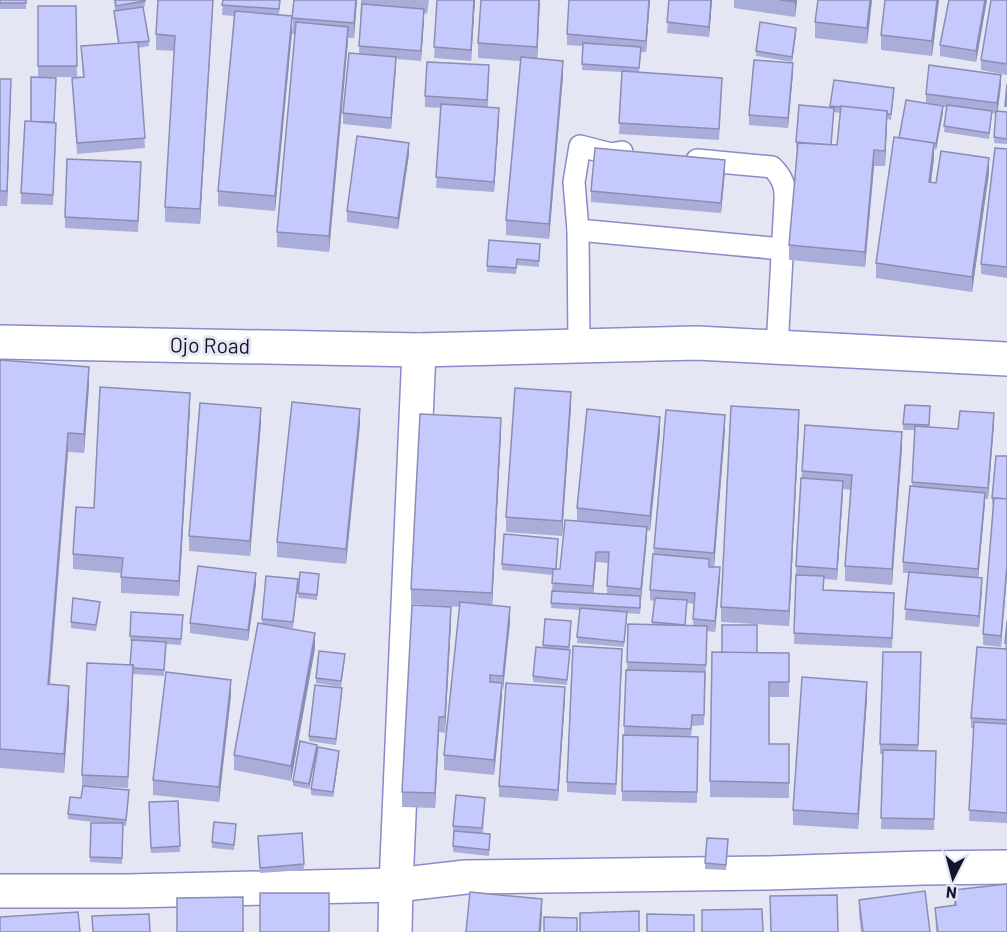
<svg xmlns="http://www.w3.org/2000/svg" width="1007" height="932" viewBox="0 0 1007 932" font-family="Barlow,sans-serif">
	<rect width="100%" height="100%" fill="#e5e6f4"/>
	<g fill="none" stroke-linecap="round" stroke-linejoin="round">
		<defs>
			<g id="service">
				<path d="M697 160 772 167C783 178 786 187 785 202L777 348"/>
				<polyline points="578,230 782,249"/>
				<polyline points="579,346 578,230 574,182 580,146 611,154 622,152"/>
			</g>
			<g id="minor">
				<polyline points="0,891 127,891 396,885 466,877 768,873 923,868 1007,867"/>
				<polyline points="395,932 396,885 419,350"/>
			</g>
			<polyline id="tertiary" points="0,342 419,350 697,343 1007,359"/>
		</defs>
		<!-- service casing -->
		<use href="#service" stroke="#898bca" stroke-width="24"/>
		<!-- minor casing -->
		<use href="#minor" stroke="#898bca" stroke-width="36"/>
		<!-- tertiary casing -->
		<use href="#tertiary" stroke="#898bca" stroke-width="36"/>
		<!-- service -->
		<use href="#service" stroke="#fff" stroke-width="21"/>
		<!-- minor -->
		<use href="#minor" stroke="#fff" stroke-width="33"/>
		<!-- tertiary -->
		<use href="#tertiary" stroke="#fff" stroke-width="33"/>
	</g>
	<!-- wall -->
	<g fill="#aaadda" fill-rule="evenodd">
		<rect x="0" y="0" width="26" height="9"/>
		<polygon points="114,0 145,0 145,6 143,7 149,41 149,46 139,48 145,148 77,154 72,78 83,77 81,46 118,44 114,16 114,11 115,10"/>
		<polygon points="213,0 200,224 165,222 165,207 174,51 156,50 156,34"/>
		<polygon points="223,0 280,0 279,15 292,32 275,211 218,206 218,191 234,16 222,15"/>
		<polygon points="294,0 357,0 354,38 348,38 329,252 277,247 277,232 295,34 292,34"/>
		<polygon points="361,0 429,0 427,14 424,13 421,61 396,59 391,129 343,124 343,113 359,54"/>
		<polygon points="437,0 475,0 471,61 434,58"/>
		<polygon points="540,0 537,59 563,76 549,239 506,235 506,220 520,61 478,58 478,43"/>
		<polygon points="650,0 646,52 641,52 639,72 722,88 719,140 619,134 622,72 582,70 583,46 567,45 567,34"/>
		<polygon points="669,0 712,0 709,37 667,33"/>
		<polygon points="734,0 797,0 795,17 734,8"/>
		<polygon points="818,0 872,0 867,44 815,38 815,22"/>
		<polygon points="885,0 939,0 932,56 881,50 881,35"/>
		<polygon points="949,0 987,0 976,62 940,56 940,45"/>
		<polygon points="1007,0 1007,75 981,70 981,60"/>
		<polygon points="38,6 76,6 77,77 38,77"/>
		<polygon points="796,34 792,62 756,56 756,51"/>
		<polygon points="793,73 788,128 749,125 749,115"/>
		<polygon points="489,76 488,107 499,119 494,192 436,188 441,108 425,107 425,96"/>
		<polygon points="0,79 11,94 7,206 0,206"/>
		<path d="M834 80 894 94 891 120 887 119 885 166H874L865 267 789 260V245L798 148H796V142L830 108ZM834 112 840 113 837 145H831Z"/>
		<polygon points="1001,85 998,111 1007,112 1007,144 994,143 996,114 992,113 989,139 944,132 947,107 943,107 943,112 936,150 934,149 934,158 931,183 936,183 989,173 972,292 876,278 876,263 899,138 926,103 926,94"/>
		<polygon points="55,123 56,134 53,205 21,204 21,193"/>
		<polygon points="1007,149 1007,278 981,274 981,264"/>
		<polygon points="409,154 398,229 347,222 347,211"/>
		<polygon points="725,171 721,213 591,202 591,191"/>
		<polygon points="141,173 138,232 65,228 65,217"/>
		<polygon points="540,244 539,267 517,265 516,274 487,272 487,266"/>
		<polygon points="0,360 89,385 84,453 68,452 50,684 69,705 64,773 0,768"/>
		<polygon points="930,406 929,427 958,429 994,424 988,499 985,499 978,578 982,589 979,627 905,620 908,573 903,573 903,562 912,486 915,430 903,430 903,424"/>
		<polygon points="571,407 562,536 506,532 506,517"/>
		<polygon points="190,408 179,596 121,593 121,573 73,569 73,554 94,508"/>
		<polygon points="261,423 250,556 189,551 189,536"/>
		<polygon points="360,424 346,564 277,557 277,542"/>
		<polygon points="799,425 789,626 721,622 721,607"/>
		<path d="M725 430 714 567 720 578 715 632 707 631 704 725 692 726 691 737H698L697 803 622 801 623 735H624L626 670H627L628 624H652L654 601 650 600V590L654 548ZM687 603 694 604 693 626 685 625Z"/>
		<path d="M660 432 650 531 647 530 640 614 627 613 624 647 577 643 580 610 551 608 553 575 502 570V564L558 544 556 569H560L577 521V508ZM596 562 608 563 607 594H593Z"/>
		<polygon points="501,433 492,605 510,622 502,691 494,775 444,770 444,755 460,607 411,604 411,589"/>
		<polygon points="902,447 892,585 845,581 845,566 851,490 843,489 837,580 824,579 823,590 894,604 892,648 794,644 796,566 802,471"/>
		<polygon points="1007,456 1001,647 983,645 983,634 993,504 992,503 992,498"/>
		<polygon points="319,580 317,600 298,598 298,593"/>
		<polygon points="256,584 248,641 190,633 190,623"/>
		<polygon points="298,585 293,628 278,627 315,648 291,781 234,770 234,755 262,624 262,619"/>
		<polygon points="100,607 96,631 71,628 71,622"/>
		<polygon points="131,612 183,620 181,645 166,644 164,676 133,674 128,788 82,786 82,775 130,665 132,641 130,641"/>
		<polygon points="545,619 571,626 567,685 533,682 533,676 543,648"/>
		<polygon points="1007,621 1007,823 969,821 974,729 971,728 971,718 1005,649"/>
		<polygon points="451,622 445,733 439,732 435,808 402,807 402,792"/>
		<polygon points="712,652 789,653 789,697 769,697 769,744 789,744 789,798 710,797"/>
		<polygon points="921,652 918,751 936,751 934,830 881,829 883,754 880,754 880,744"/>
		<polygon points="345,659 341,687 316,683 316,678"/>
		<polygon points="622,659 616,795 567,792 567,782"/>
		<polygon points="342,694 336,745 309,741 309,736"/>
		<polygon points="231,695 219,802 153,795 153,780"/>
		<polygon points="565,698 558,801 499,797 499,786"/>
		<polygon points="867,698 858,829 793,825 793,810"/>
		<polygon points="317,751 309,789 293,786 293,781"/>
		<polygon points="339,756 333,797 311,795 311,789"/>
		<polygon points="129,796 126,826 123,825 122,864 90,862 91,823 101,823 68,819 68,814 81,798"/>
		<polygon points="178,801 180,852 151,853 149,802"/>
		<polygon points="485,803 483,833 490,834 489,856 453,852 454,832 453,831 453,826"/>
		<polygon points="236,830 234,850 212,848 212,842"/>
		<polygon points="302,833 304,870 260,873 258,836"/>
		<polygon points="728,839 726,870 705,869 705,863"/>
		<polygon points="954,890 1007,932 936,932 935,908 954,905"/>
		<polygon points="859,900 930,932 861,932 859,915"/>
	</g>
	<!-- shaded-wall -->
	<g fill="#8b8db2">
		<polygon points="213,0 213,7 200,224 200,209"/>
		<polygon points="356,0 357,0 354,38 354,23"/>
		<polygon points="474,0 475,0 471,61 471,50"/>
		<polygon points="539,0 540,0 537,62 537,47"/>
		<polygon points="649,0 650,0 646,52 646,41"/>
		<polygon points="711,0 712,0 709,37 709,27"/>
		<polygon points="795,0 797,0 795,17"/>
		<polygon points="870,0 872,0 867,44 867,28"/>
		<polygon points="937,0 939,0 932,56 932,41"/>
		<polygon points="985,0 987,0 976,62 976,51"/>
		<polygon points="424,9 424,20 421,61 421,51"/>
		<polygon points="292,16 292,32 275,211 275,196"/>
		<polygon points="348,27 348,42 329,252 329,236"/>
		<polygon points="796,28 796,34 792,62 792,57"/>
		<polygon points="396,57 396,68 391,129 391,118"/>
		<polygon points="563,61 563,76 549,239 549,224"/>
		<polygon points="793,63 793,73 788,128 788,118"/>
		<polygon points="1001,75 1001,85 997,114 997,103"/>
		<polygon points="11,79 11,94 7,206 7,191"/>
		<polygon points="943,106 943,112 936,150 936,144"/>
		<polygon points="499,108 499,119 494,192 494,182"/>
		<polygon points="887,111 887,126 885,166 885,151"/>
		<polygon points="409,143 409,154 398,229 398,218"/>
		<polygon points="934,143 934,158 929,197 929,182"/>
		<polygon points="874,150 874,166 865,267 865,252"/>
		<polygon points="989,158 989,173 972,292 972,277"/>
		<polygon points="725,160 725,171 721,213 721,203"/>
		<polygon points="89,367 89,385 84,453 84,434"/>
		<polygon points="571,392 571,407 562,536 562,521"/>
		<polygon points="190,393 190,408 179,596 179,581"/>
		<polygon points="261,408 261,423 250,556 250,541"/>
		<polygon points="360,409 360,424 346,564 346,549"/>
		<polygon points="799,410 799,425 789,626 789,611"/>
		<polygon points="994,413 994,424 988,499 988,488"/>
		<polygon points="725,415 725,430 714,568 714,553"/>
		<polygon points="660,417 660,432 650,531 650,516"/>
		<polygon points="501,418 501,433 492,608 492,593"/>
		<polygon points="902,432 902,447 892,585 892,569"/>
		<polygon points="68,433 68,452 48,702 48,684"/>
		<polygon points="843,481 843,492 837,580 837,569"/>
		<polygon points="985,493 985,504 978,580 978,569"/>
		<polygon points="647,527 647,538 641,600 641,589"/>
		<polygon points="596,552 596,562 593,597 593,586"/>
		<polygon points="1007,565 1007,576 1001,647 1001,636"/>
		<polygon points="720,567 720,578 715,632 715,621"/>
		<polygon points="256,573 256,584 248,641 248,630"/>
		<polygon points="982,578 982,589 979,627 979,616"/>
		<polygon points="451,607 451,622 445,733 445,717"/>
		<polygon points="510,607 510,622 503,691 503,676"/>
		<polygon points="315,633 315,648 291,781 291,766"/>
		<polygon points="231,680 231,695 219,802 219,787"/>
		<polygon points="867,682 867,698 858,829 858,814"/>
		<polygon points="502,683 502,698 494,775 494,760"/>
		<polygon points="69,686 69,705 64,773 64,754"/>
		<polygon points="565,687 565,698 558,801 558,790"/>
		<polygon points="439,717 439,732 435,808 435,793"/>
		<polygon points="317,745 317,751 309,789 309,784"/>
		<polygon points="339,751 339,756 333,797 333,792"/>
		<polygon points="542,899 542,914 541,932 539,932"/>
	</g>
	<!-- building -->
	<g fill="#c6c9fe" stroke="#8b8db2" stroke-width="1.5">
		<rect x="0" y="0" width="26" height="3"/>
		<polygon points="115,0 145,0 145,1 116,6"/>
		<polygon points="158,0 213,0 200,209 165,207 175,36 156,34"/>
		<polygon points="223,0 280,0 279,9 222,5"/>
		<polygon points="294,0 356,0 354,23 292,18"/>
		<polygon points="437,0 474,0 471,50 434,47"/>
		<polygon points="481,0 539,0 537,47 478,43"/>
		<polygon points="569,0 649,0 646,41 567,34"/>
		<polygon points="669,0 711,0 709,27 667,22"/>
		<polygon points="780,0 795,0 795,2"/>
		<polygon points="818,0 870,0 867,28 815,22"/>
		<polygon points="885,0 937,0 932,41 881,35"/>
		<polygon points="949,0 985,0 976,51 940,45"/>
		<polygon points="991,0 1007,0 1007,64 981,60"/>
		<polygon points="362,4 424,9 421,51 359,46"/>
		<polygon points="38,6 76,6 77,66 38,66"/>
		<polygon points="143,7 149,41 119,44 114,11"/>
		<polygon points="235,11 292,16 275,196 218,191"/>
		<polygon points="296,22 348,27 329,236 277,232"/>
		<polygon points="760,22 796,28 792,57 756,51"/>
		<polygon points="138,42 145,138 77,143 72,78 84,77 81,46"/>
		<polygon points="583,43 641,47 639,68 582,64"/>
		<polygon points="349,53 396,57 391,118 343,113"/>
		<polygon points="521,57 563,61 549,224 506,220"/>
		<polygon points="754,60 793,63 788,118 749,115"/>
		<polygon points="427,62 489,65 487,100 425,96"/>
		<polygon points="929,65 1001,75 997,103 926,94"/>
		<polygon points="622,71 722,78 719,129 619,123"/>
		<polygon points="31,77 56,78 54,122 31,122"/>
		<polygon points="0,79 11,79 7,191 0,191"/>
		<polygon points="834,80 894,88 891,114 887,114 887,111 830,106"/>
		<polygon points="1007,84 1007,106 1005,106"/>
		<polygon points="906,100 943,106 936,144 899,138"/>
		<polygon points="441,104 499,108 494,182 436,177"/>
		<polygon points="799,105 834,108 831,145 796,142"/>
		<polygon points="947,105 992,111 989,133 944,126"/>
		<polygon points="841,106 887,111 885,151 874,150 865,252 789,245 798,143 837,145"/>
		<polygon points="996,111 1007,112 1007,139 994,137"/>
		<polygon points="25,121 56,123 53,195 21,193"/>
		<polygon points="357,136 409,143 398,218 347,211"/>
		<polygon points="894,137 934,143 929,182 936,183 941,151 989,158 972,277 876,263"/>
		<polygon points="595,148 725,160 721,203 591,191"/>
		<polygon points="995,148 1007,149 1007,267 981,264"/>
		<polygon points="67,159 141,162 138,221 65,217"/>
		<polygon points="489,240 540,244 539,261 517,259 516,268 487,266"/>
		<polygon points="0,360 89,367 84,434 68,433 48,684 69,686 64,754 0,749"/>
		<polygon points="100,387 190,393 179,581 121,577 123,558 73,554 76,507 94,508"/>
		<polygon points="515,388 571,392 562,521 506,517"/>
		<polygon points="292,402 360,409 346,549 277,542"/>
		<polygon points="200,403 261,408 250,541 189,536"/>
		<polygon points="905,405 930,406 929,425 903,424"/>
		<polygon points="731,406 799,410 789,611 721,607"/>
		<polygon points="587,409 660,417 650,516 577,508"/>
		<polygon points="666,410 725,415 714,553 654,548"/>
		<polygon points="960,411 994,413 988,488 912,482 915,426 958,429"/>
		<polygon points="420,414 501,418 492,593 411,589"/>
		<polygon points="805,425 902,432 892,569 845,566 852,475 802,471"/>
		<polygon points="996,456 1007,456 1007,499 992,498"/>
		<polygon points="801,478 843,481 837,569 796,566"/>
		<polygon points="910,486 985,493 978,569 903,562"/>
		<polygon points="994,498 1007,499 1007,565 1001,636 983,634"/>
		<polygon points="565,520 647,527 641,589 607,586 609,552 596,552 593,586 552,583 553,569 560,569"/>
		<polygon points="504,534 558,539 556,569 502,564"/>
		<polygon points="653,554 709,559 709,567 720,567 715,621 693,619 695,593 650,590"/>
		<polygon points="198,566 256,573 248,630 190,623"/>
		<polygon points="300,572 319,574 317,595 298,593"/>
		<polygon points="909,572 982,578 979,616 905,609"/>
		<polygon points="796,575 824,576 823,590 894,593 892,638 794,633"/>
		<polygon points="266,576 298,579 293,622 262,619"/>
		<polygon points="552,591 640,596 640,608 551,603"/>
		<polygon points="73,598 100,602 96,625 71,622"/>
		<polygon points="655,598 687,600 685,625 652,622"/>
		<polygon points="460,602 510,607 503,676 490,675 490,682 502,683 494,760 444,755"/>
		<polygon points="412,605 451,607 445,717 439,717 435,793 402,792"/>
		<polygon points="580,608 627,612 624,642 577,637"/>
		<polygon points="131,612 183,615 181,639 130,636"/>
		<polygon points="545,619 571,621 569,647 543,645"/>
		<polygon points="1007,621 1007,643 1005,643"/>
		<polygon points="258,623 315,633 291,766 234,755"/>
		<polygon points="628,624 707,626 706,665 627,662"/>
		<rect x="722" y="625" width="35" height="28"/>
		<polygon points="132,640 166,642 164,670 133,668 133,665 130,665"/>
		<polygon points="573,646 622,649 616,784 567,782"/>
		<polygon points="536,647 570,650 567,680 533,676"/>
		<polygon points="977,647 1007,649 1007,720 971,718"/>
		<polygon points="319,651 345,654 341,681 316,678"/>
		<polygon points="712,652 789,653 789,682 769,682 769,744 789,744 789,783 710,781"/>
		<polygon points="883,652 921,652 918,745 880,744"/>
		<polygon points="87,663 133,665 128,777 82,775"/>
		<polygon points="626,670 705,672 704,715 692,715 691,729 624,726"/>
		<polygon points="166,672 231,680 219,787 153,780"/>
		<polygon points="802,677 867,682 858,814 793,810"/>
		<polygon points="506,683 565,687 558,790 499,786"/>
		<polygon points="315,685 342,688 336,739 309,736"/>
		<polygon points="974,722 1007,724 1007,813 969,810"/>
		<polygon points="623,735 698,737 697,792 622,791"/>
		<polygon points="300,741 317,745 309,784 293,781"/>
		<polygon points="318,747 339,751 333,792 311,789"/>
		<polygon points="883,750 936,751 934,819 881,818"/>
		<polygon points="83,786 129,790 126,820 68,814 70,797 81,798"/>
		<polygon points="456,795 485,798 482,828 453,826"/>
		<polygon points="178,801 180,846 151,848 149,802"/>
		<polygon points="214,822 236,824 234,845 212,842"/>
		<polygon points="91,823 123,823 122,858 90,857"/>
		<polygon points="454,831 490,834 489,850 453,846"/>
		<polygon points="302,833 304,864 260,868 258,836"/>
		<polygon points="707,838 728,839 726,865 705,863"/>
		<polygon points="1007,884 1007,932 938,932 935,908 956,905 954,890"/>
		<polygon points="925,891 930,932 863,932 859,900"/>
		<polygon points="470,892 542,899 539,932 466,932"/>
		<rect x="260" y="893" width="69" height="39"/>
		<polygon points="837,895 838,932 771,932 770,896"/>
		<polygon points="243,897 243,932 177,932 177,898"/>
		<polygon points="762,909 763,932 702,932 702,910"/>
		<polygon points="639,911 639,932 580,932 580,913"/>
		<polygon points="78,912 80,932 0,932 0,917"/>
		<polygon points="149,914 150,932 93,932 92,916"/>
		<polygon points="647,914 694,915 694,932 647,932"/>
		<polygon points="544,917 577,918 577,932 544,932"/>
	</g>
	<g text-anchor="middle" stroke-width="6" stroke-linejoin="round" paint-order="stroke">
		<!-- street labels -->
		<g font-size="21" fill="#13132a" stroke="#e5e6f4">
			<text transform="translate(210 346) rotate(1)" y="7">Ojo Road</text>
		</g>
	</g>
	<!-- north arrow -->
	<g transform="translate(953 878) rotate(186)" stroke="#e5e6f4" stroke-width="4.5" paint-order="stroke">
	<path d="M0-4.5L10 22L0 15L-10 22Z" fill="#13132a"/>
	<text y="-9" font-size="16" font-weight="bold" text-anchor="middle" fill="#13132a">N</text>
	</g>
</svg>
